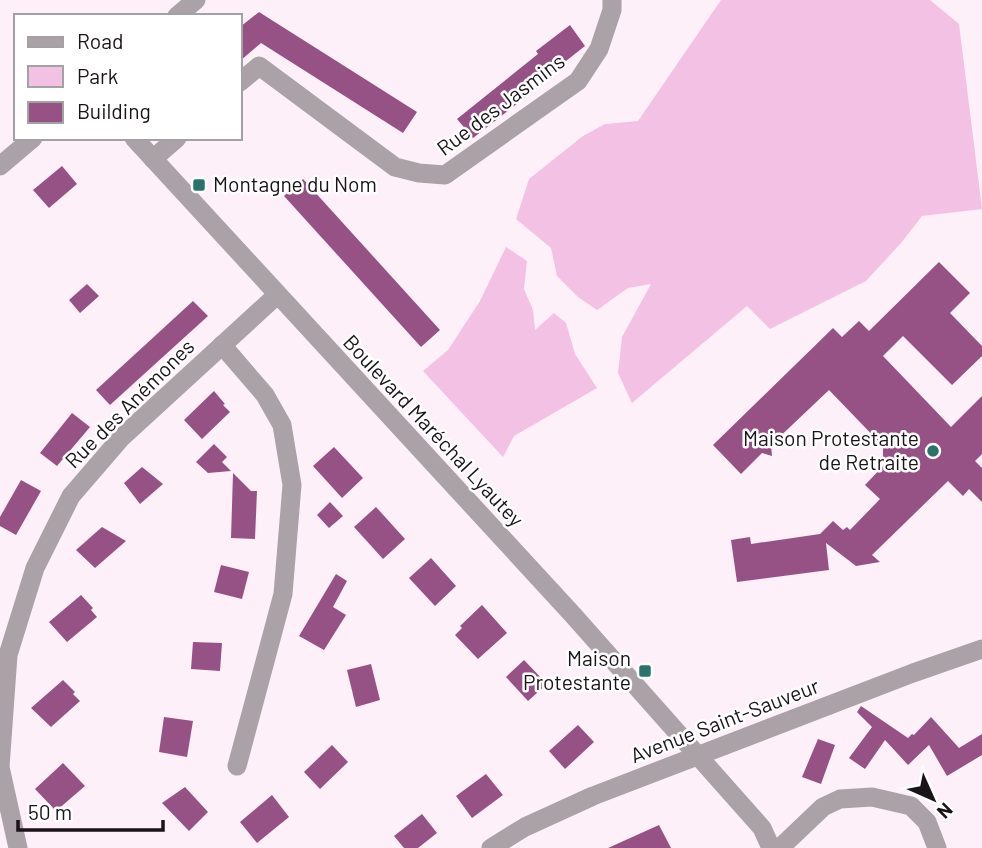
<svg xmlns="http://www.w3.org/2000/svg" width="982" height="848" viewBox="0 0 982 848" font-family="Barlow,sans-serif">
	<rect width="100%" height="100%" fill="#fef0f9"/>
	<!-- green -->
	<g fill="#f3c1e4">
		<polygon points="721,0 930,0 959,24 982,209 922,216 901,243 866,281 770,329 747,306 632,403 618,373 622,337 651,284 628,288 597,310 578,297 557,276 551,248 516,219 529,179 583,136 605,124 638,121"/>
		<polygon points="506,247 527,261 524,289 533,310 535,330 554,313 566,323 575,354 597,388 514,436 503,457 423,371 448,350 480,301"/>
	</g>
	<!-- building -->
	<g fill="#965285">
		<polygon points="259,12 417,112 403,133 261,43 240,61 240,27"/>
		<polygon points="570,25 585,46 552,72 554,75 473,138 457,119 538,54 536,51"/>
		<polygon points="62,166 77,184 49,208 33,190"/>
		<polygon points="303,179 440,330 421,347 284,196"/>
		<polygon points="939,262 970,293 950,313 982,346 982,356 952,385 903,336 883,356 951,427 982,396 982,454 975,461 982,468 982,502 969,489 963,496 948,481 872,555 880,562 856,566 826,543 829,570 737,582 731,540 750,537 751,544 820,534 833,521 843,530 847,527 850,530 880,499 865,485 885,464 883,457 883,446 829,390 771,445 772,456 762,453 741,474 713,445 833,328 842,337 859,321 869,331"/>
		<polygon points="87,284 99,296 80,313 69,300"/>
		<polygon points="193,301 208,316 110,405 96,390"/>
		<polygon points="214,391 225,404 223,405 230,412 202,439 184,420"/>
		<polygon points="72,413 90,427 57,466 40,453"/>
		<polygon points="214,444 227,457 222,462 231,471 208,473 196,462"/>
		<polygon points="334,447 363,478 342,498 313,466"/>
		<polygon points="142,467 163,484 140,504 124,483"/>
		<polygon points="233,473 251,491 257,491 255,539 231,538"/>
		<polygon points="21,480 41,491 16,535 0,526 0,517"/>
		<polygon points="330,502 343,516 329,528 317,515"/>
		<polygon points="376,507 405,539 383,559 354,527"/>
		<polygon points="102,527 126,541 95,568 76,550"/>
		<polygon points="431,558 456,586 435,606 409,578"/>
		<polygon points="221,565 249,572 242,599 214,592"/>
		<polygon points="336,574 347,581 333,607 346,615 324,650 299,636"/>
		<polygon points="81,595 93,608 91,610 97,617 67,642 49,622"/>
		<polygon points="482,605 507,633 478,659 455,635 462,628 460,626"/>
		<polygon points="193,642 222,643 220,671 191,669"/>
		<polygon points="524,660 547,684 528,701 506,677"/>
		<polygon points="371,664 380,700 356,707 347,670"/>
		<polygon points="63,680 75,692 73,694 80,701 51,727 31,708"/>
		<polygon points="861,706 908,738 912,734 914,735 931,717 959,748 982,734 982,755 947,776 929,745 908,765 885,740 865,769 849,758 872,727 857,712"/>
		<polygon points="164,717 193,721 187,757 159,752"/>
		<polygon points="578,725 594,742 565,769 549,751"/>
		<polygon points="818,739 835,745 821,784 802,777"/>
		<polygon points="332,745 348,762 320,789 304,772"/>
		<polygon points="63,763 85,786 56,811 35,789"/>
		<polygon points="486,774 503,795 472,818 456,796"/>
		<polygon points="185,787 208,812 189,831 162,803"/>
		<polygon points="272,795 289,817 257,843 240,822"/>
		<polygon points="422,814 437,833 418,848 404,848 394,836"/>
		<polygon points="659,825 671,848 608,848"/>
	</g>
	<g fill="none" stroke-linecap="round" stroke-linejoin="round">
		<!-- minor -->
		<g stroke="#aba2a8" stroke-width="19">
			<polyline points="177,16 196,0"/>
			<polyline points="240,82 259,66 395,167 419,173 445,175 578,81 599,49 612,10 612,0"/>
			<polyline points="134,138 573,615 762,828 771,848"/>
			<polyline points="153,159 177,138"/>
			<polyline points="0,166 33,138"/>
			<polyline points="222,345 265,395 282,425 292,485 283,594 237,766"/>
			<polyline points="18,848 0,767 8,655 35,568 71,496 121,438 277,295"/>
			<polyline points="491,848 525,827 593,796 913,673 982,649"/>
			<polyline points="780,848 823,807 840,799 872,797 911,806 927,822 937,848"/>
		</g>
	</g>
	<!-- markers -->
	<g fill="#2a736d" stroke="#fff" stroke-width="2.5">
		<rect x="192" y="178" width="14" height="14" rx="3.5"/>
		<circle cx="933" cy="451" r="7"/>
		<rect x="638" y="664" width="14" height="14" rx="3.5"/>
	</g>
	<g text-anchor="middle" stroke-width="5" stroke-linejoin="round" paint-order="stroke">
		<!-- street labels -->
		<g font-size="21" fill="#1a1318" stroke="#fff">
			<text transform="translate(501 105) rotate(-37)" y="7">Rue des Jasmins</text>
			<text transform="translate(130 404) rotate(-45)" y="7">Rue des Anémones</text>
			<text transform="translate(433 431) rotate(47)" y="7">Boulevard Maréchal Lyautey</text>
			<text transform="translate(725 721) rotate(-21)" y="7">Avenue Saint-Sauveur</text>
		</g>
		<!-- poi labels -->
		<g font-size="21" fill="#1a1318" stroke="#fff" text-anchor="end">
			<text x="213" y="192" text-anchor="start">Montagne du Nom</text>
			<text x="919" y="446">Maison Protestante<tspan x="919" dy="24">de Retraite</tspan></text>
			<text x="631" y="666">Maison<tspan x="631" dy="24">Protestante</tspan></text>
		</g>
	</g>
	<!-- legend -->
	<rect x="14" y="14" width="228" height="126" fill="#ffffff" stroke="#a3a1a3" stroke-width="2"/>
	<rect x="28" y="37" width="35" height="10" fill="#aba2a8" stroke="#a3a1a3" stroke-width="2"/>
	<text x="77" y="49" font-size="21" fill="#1a1318">Road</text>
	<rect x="28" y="66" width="35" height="21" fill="#f3c1e4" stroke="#a3a1a3" stroke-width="2"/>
	<text x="77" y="84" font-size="21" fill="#1a1318">Park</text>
	<rect x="28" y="102" width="35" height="21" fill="#965285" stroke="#a3a1a3" stroke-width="2"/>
	<text x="77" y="119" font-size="21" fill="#1a1318">Building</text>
	<!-- north arrow -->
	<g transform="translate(933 799) rotate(135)" stroke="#ffffff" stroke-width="5" paint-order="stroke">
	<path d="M0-5L12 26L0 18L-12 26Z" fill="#1a1318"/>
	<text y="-10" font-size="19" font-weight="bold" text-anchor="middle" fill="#1a1318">N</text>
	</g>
	<!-- scale -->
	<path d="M18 820v10h145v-10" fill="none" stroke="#1a1318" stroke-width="3.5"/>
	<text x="28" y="820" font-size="21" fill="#1a1318" stroke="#ffffff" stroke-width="5" paint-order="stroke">50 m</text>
</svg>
